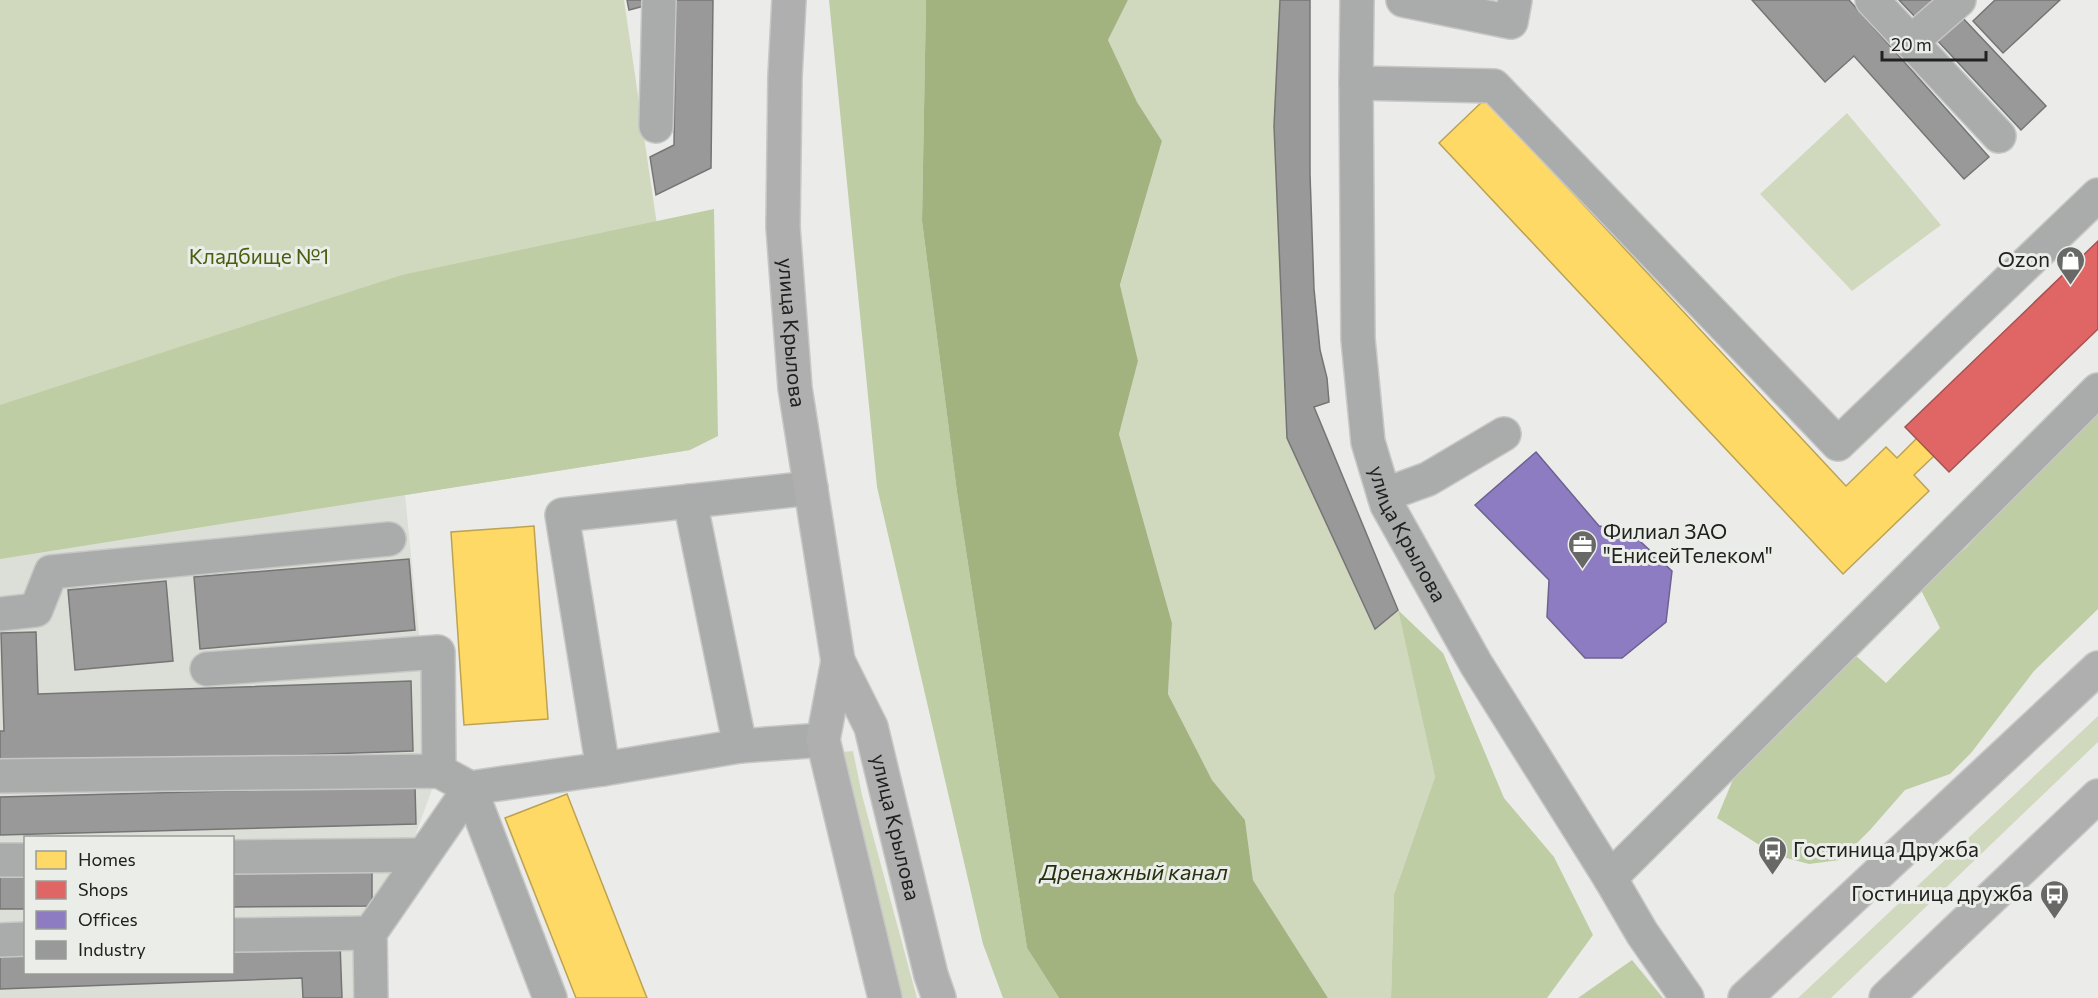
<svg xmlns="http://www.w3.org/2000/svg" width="2098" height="998" viewBox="0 0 2098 998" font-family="Commissioner,sans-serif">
	<rect width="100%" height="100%" fill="#ebece9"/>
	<!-- built -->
	<path fill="#dcdfd7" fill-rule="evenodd" d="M405 495 434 784 356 998H0V559ZM26 838H232V972H26Z"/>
	<!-- green -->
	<g fill="#d0d9be">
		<polygon points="0,0 624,0 690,450 0,559"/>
		<polygon points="1128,0 1280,0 1274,127 1287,438 1374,628 1398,610 1435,777 1394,894 1391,998 1328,998 1253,880 1245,820 1212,780 1168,694 1172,623 1119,434 1138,361 1120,286 1162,141 1137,102 1108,40"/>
		<polygon points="1847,113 1941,225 1852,291 1760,194"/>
		<polygon points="2098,716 2098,742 1831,998 1798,998"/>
		<polygon points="853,751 862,795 917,998 903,998 899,988 842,752"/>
	</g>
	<!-- forest -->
	<g fill="#becda4">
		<polygon points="829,0 926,0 922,221 957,492 1027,948 1059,998 1003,998 983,944 877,487"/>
		<polygon points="714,209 718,436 690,450 0,559 0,405 402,275"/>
		<polygon points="2098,408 2098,609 2034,671 1971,753 1950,774 1905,790 1870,830 1840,860 1809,864 1775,855 1717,818 1744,753 1853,653 1886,683 1940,628 1920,588 1942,566 1966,548 2020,487"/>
		<polygon points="1398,610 1443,653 1504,798 1554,857 1593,935 1547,998 1391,998 1394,894 1435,777"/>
		<polygon points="1632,960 1663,998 1578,998"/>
	</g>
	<!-- water -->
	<polygon fill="#a2b380" points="926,0 1128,0 1108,40 1137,102 1162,141 1120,285 1138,361 1119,434 1172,623 1168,694 1212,780 1245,820 1253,880 1328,998 1059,998 1027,948 957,492 922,221"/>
	<!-- homes -->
	<g fill="#ffd966" stroke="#bca251" stroke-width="1.5">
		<polygon points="1485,99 1846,486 1886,447 1897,458 1917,438 1934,456 1914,475 1929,491 1843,574 1439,143"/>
		<polygon points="534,526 548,719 464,725 451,532"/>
		<polygon points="567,794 647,998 576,998 505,818"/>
	</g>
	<!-- shops -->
	<polygon fill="#e06666" stroke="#a75251" stroke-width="1.5" points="2098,241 2098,329 1949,472 1905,427"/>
	<!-- offices -->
	<polygon fill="#8e7cc3" stroke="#6d6192" stroke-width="1.5" points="1536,452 1599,526 1628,530 1672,571 1666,622 1622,658 1585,658 1547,617 1549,580 1475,505"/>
	<!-- industry -->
	<g fill="#999" stroke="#757575" stroke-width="1.5">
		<polygon points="627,0 651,0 652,4 629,10"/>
		<polygon points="676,0 713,0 711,168 656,195 650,157 674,145"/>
		<polygon points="1280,0 1310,0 1310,174 1314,289 1320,350 1327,378 1329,402 1314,407 1398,610 1375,629 1287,438 1274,126"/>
		<polygon points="1752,0 1849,0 1989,157 1964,179 1854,56 1825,82"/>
		<polygon points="1899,0 1938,0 1917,19"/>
		<polygon points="1995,0 2060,0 2003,53 1973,21"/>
		<polygon points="1959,14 2046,106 2021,130 1935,38"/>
		<polygon points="409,559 415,630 200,649 194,577"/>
		<polygon points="166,581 173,661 75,670 68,590"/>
		<polygon points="36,632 38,694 411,681 413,751 0,765 0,731 4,731 1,633"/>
		<polygon points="415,786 416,824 0,835 0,797"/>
		<polygon points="372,867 372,906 232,907 232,869"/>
		<rect x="0" y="871" width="26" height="38"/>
		<polygon points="340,943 342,998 303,998 302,978 0,989 0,956 26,955 26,972 232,972 232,947"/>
	</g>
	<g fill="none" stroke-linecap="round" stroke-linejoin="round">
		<defs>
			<g id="minor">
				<path id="s1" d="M1357 0 1356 83 1358 339 1368 442 1387 505 1476 664 1610 878 1642 933 1687 998"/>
				<polyline points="1403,0 1511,22 1515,0"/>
				<polyline points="1872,0 1999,136"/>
				<polyline points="1911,42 1959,0"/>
				<polyline points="1356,83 1494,86 1838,444 2098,195"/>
				<polyline points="656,126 659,0"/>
				<polyline points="1384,495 1428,479 1504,434"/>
				<polyline points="690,501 740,746"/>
				<polyline points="0,614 36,610 51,572 389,539"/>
				<polyline points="207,669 438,652 439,771"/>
				<polyline points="603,769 562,515 811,488"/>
				<polyline points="0,776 439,771 470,788 550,998"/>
				<polyline points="232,857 423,855"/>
				<polyline points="0,860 26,860"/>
				<polyline points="1610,878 2098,390"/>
				<polyline points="232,935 370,933"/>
				<polyline points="0,940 26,939"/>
				<polyline points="371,998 370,933 470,788 603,769 740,746 823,740"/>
			</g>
			<g id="major">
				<path id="s2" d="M789 0 785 76 783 227 795 388 838 661 871 727 931 975 939 998"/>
				<polyline points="838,661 823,740 885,998"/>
				<polyline points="1745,998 2098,668"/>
				<polyline points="1886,998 2098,796"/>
			</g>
		</defs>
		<!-- minor casing -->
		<use href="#minor" stroke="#c7c7c6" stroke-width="36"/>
		<!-- major casing -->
		<use href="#major" stroke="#c7c7c6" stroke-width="36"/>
		<!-- minor -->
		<use href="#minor" stroke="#aaabab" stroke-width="33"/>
		<!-- major -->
		<use href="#major" stroke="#aeafae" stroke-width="33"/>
	</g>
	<!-- icons -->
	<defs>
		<symbol id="shop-pin" viewBox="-11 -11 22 30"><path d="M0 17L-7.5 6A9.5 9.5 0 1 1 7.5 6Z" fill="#686966" stroke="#ebede8"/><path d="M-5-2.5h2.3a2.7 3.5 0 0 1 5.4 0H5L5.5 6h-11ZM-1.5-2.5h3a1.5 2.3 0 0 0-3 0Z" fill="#fff"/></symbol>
		<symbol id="office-pin" viewBox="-11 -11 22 30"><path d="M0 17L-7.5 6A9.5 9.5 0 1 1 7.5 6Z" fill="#686966" stroke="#ebede8"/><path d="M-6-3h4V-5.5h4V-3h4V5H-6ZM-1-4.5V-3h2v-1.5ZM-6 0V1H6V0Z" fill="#fff"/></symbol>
		<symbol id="bus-pin" viewBox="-11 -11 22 30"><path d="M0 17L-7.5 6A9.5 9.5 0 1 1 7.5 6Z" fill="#686966" stroke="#ebede8"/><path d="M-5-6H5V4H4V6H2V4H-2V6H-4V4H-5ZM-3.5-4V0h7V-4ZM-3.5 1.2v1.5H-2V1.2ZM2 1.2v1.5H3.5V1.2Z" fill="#fff"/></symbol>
	</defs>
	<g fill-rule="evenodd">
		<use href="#shop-pin" x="2054" y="244" width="33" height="45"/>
		<use href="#office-pin" x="1566" y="528" width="33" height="45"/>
		<use href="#bus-pin" x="1756" y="834" width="33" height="45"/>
		<use href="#bus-pin" x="2038" y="878" width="33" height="45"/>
	</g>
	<g text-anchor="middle" stroke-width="6" stroke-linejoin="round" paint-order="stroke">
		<!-- park labels -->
		<g font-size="21" fill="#495e0f" stroke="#ebede8">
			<text x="259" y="264">Кладбище №1</text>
		</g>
		<!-- poi labels -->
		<g font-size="21" fill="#212220" stroke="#ebede8" text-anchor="end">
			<text x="2050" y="267">Ozon</text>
			<text x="1603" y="539" text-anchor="start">Филиал ЗАО<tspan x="1603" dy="24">"ЕнисейТелеком"</tspan></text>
			<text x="1793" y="857" text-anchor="start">Гостиница Дружба</text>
			<text x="2033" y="901">Гостиница дружба</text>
		</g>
		<!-- street labels -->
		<g font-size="21" fill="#212220" stroke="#ebede8">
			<text dy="7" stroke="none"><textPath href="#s2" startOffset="333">улица Крылова</textPath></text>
			<text dy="7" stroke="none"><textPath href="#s1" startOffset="543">улица Крылова</textPath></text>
			<text dy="7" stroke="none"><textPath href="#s2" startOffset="842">улица Крылова</textPath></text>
		</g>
		<!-- water labels -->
		<g font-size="22" font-style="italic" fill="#263011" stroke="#ebede8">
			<text x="1134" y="880">Дренажный канал</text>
		</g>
	</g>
	<!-- legend -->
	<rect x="24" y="836" width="210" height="138" fill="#ebede8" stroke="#9a9c98" stroke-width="1.5"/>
	<rect x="36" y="851" width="30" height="18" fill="#ffd966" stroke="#9a9c98" stroke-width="1.5"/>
	<text x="78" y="866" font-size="18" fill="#212220">Homes</text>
	<rect x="36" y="881" width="30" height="18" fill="#e06666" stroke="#9a9c98" stroke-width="1.5"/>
	<text x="78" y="896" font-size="18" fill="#212220">Shops</text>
	<rect x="36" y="911" width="30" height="18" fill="#8e7cc3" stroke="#9a9c98" stroke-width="1.5"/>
	<text x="78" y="926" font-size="18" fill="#212220">Offices</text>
	<rect x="36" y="941" width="30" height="18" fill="#999999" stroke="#9a9c98" stroke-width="1.5"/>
	<text x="78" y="956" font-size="18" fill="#212220">Industry</text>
	<!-- scale -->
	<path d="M1882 51v9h104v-9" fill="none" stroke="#212220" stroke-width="3"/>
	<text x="1891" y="51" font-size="18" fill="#212220" stroke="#ebede8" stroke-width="4.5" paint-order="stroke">20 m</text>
</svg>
